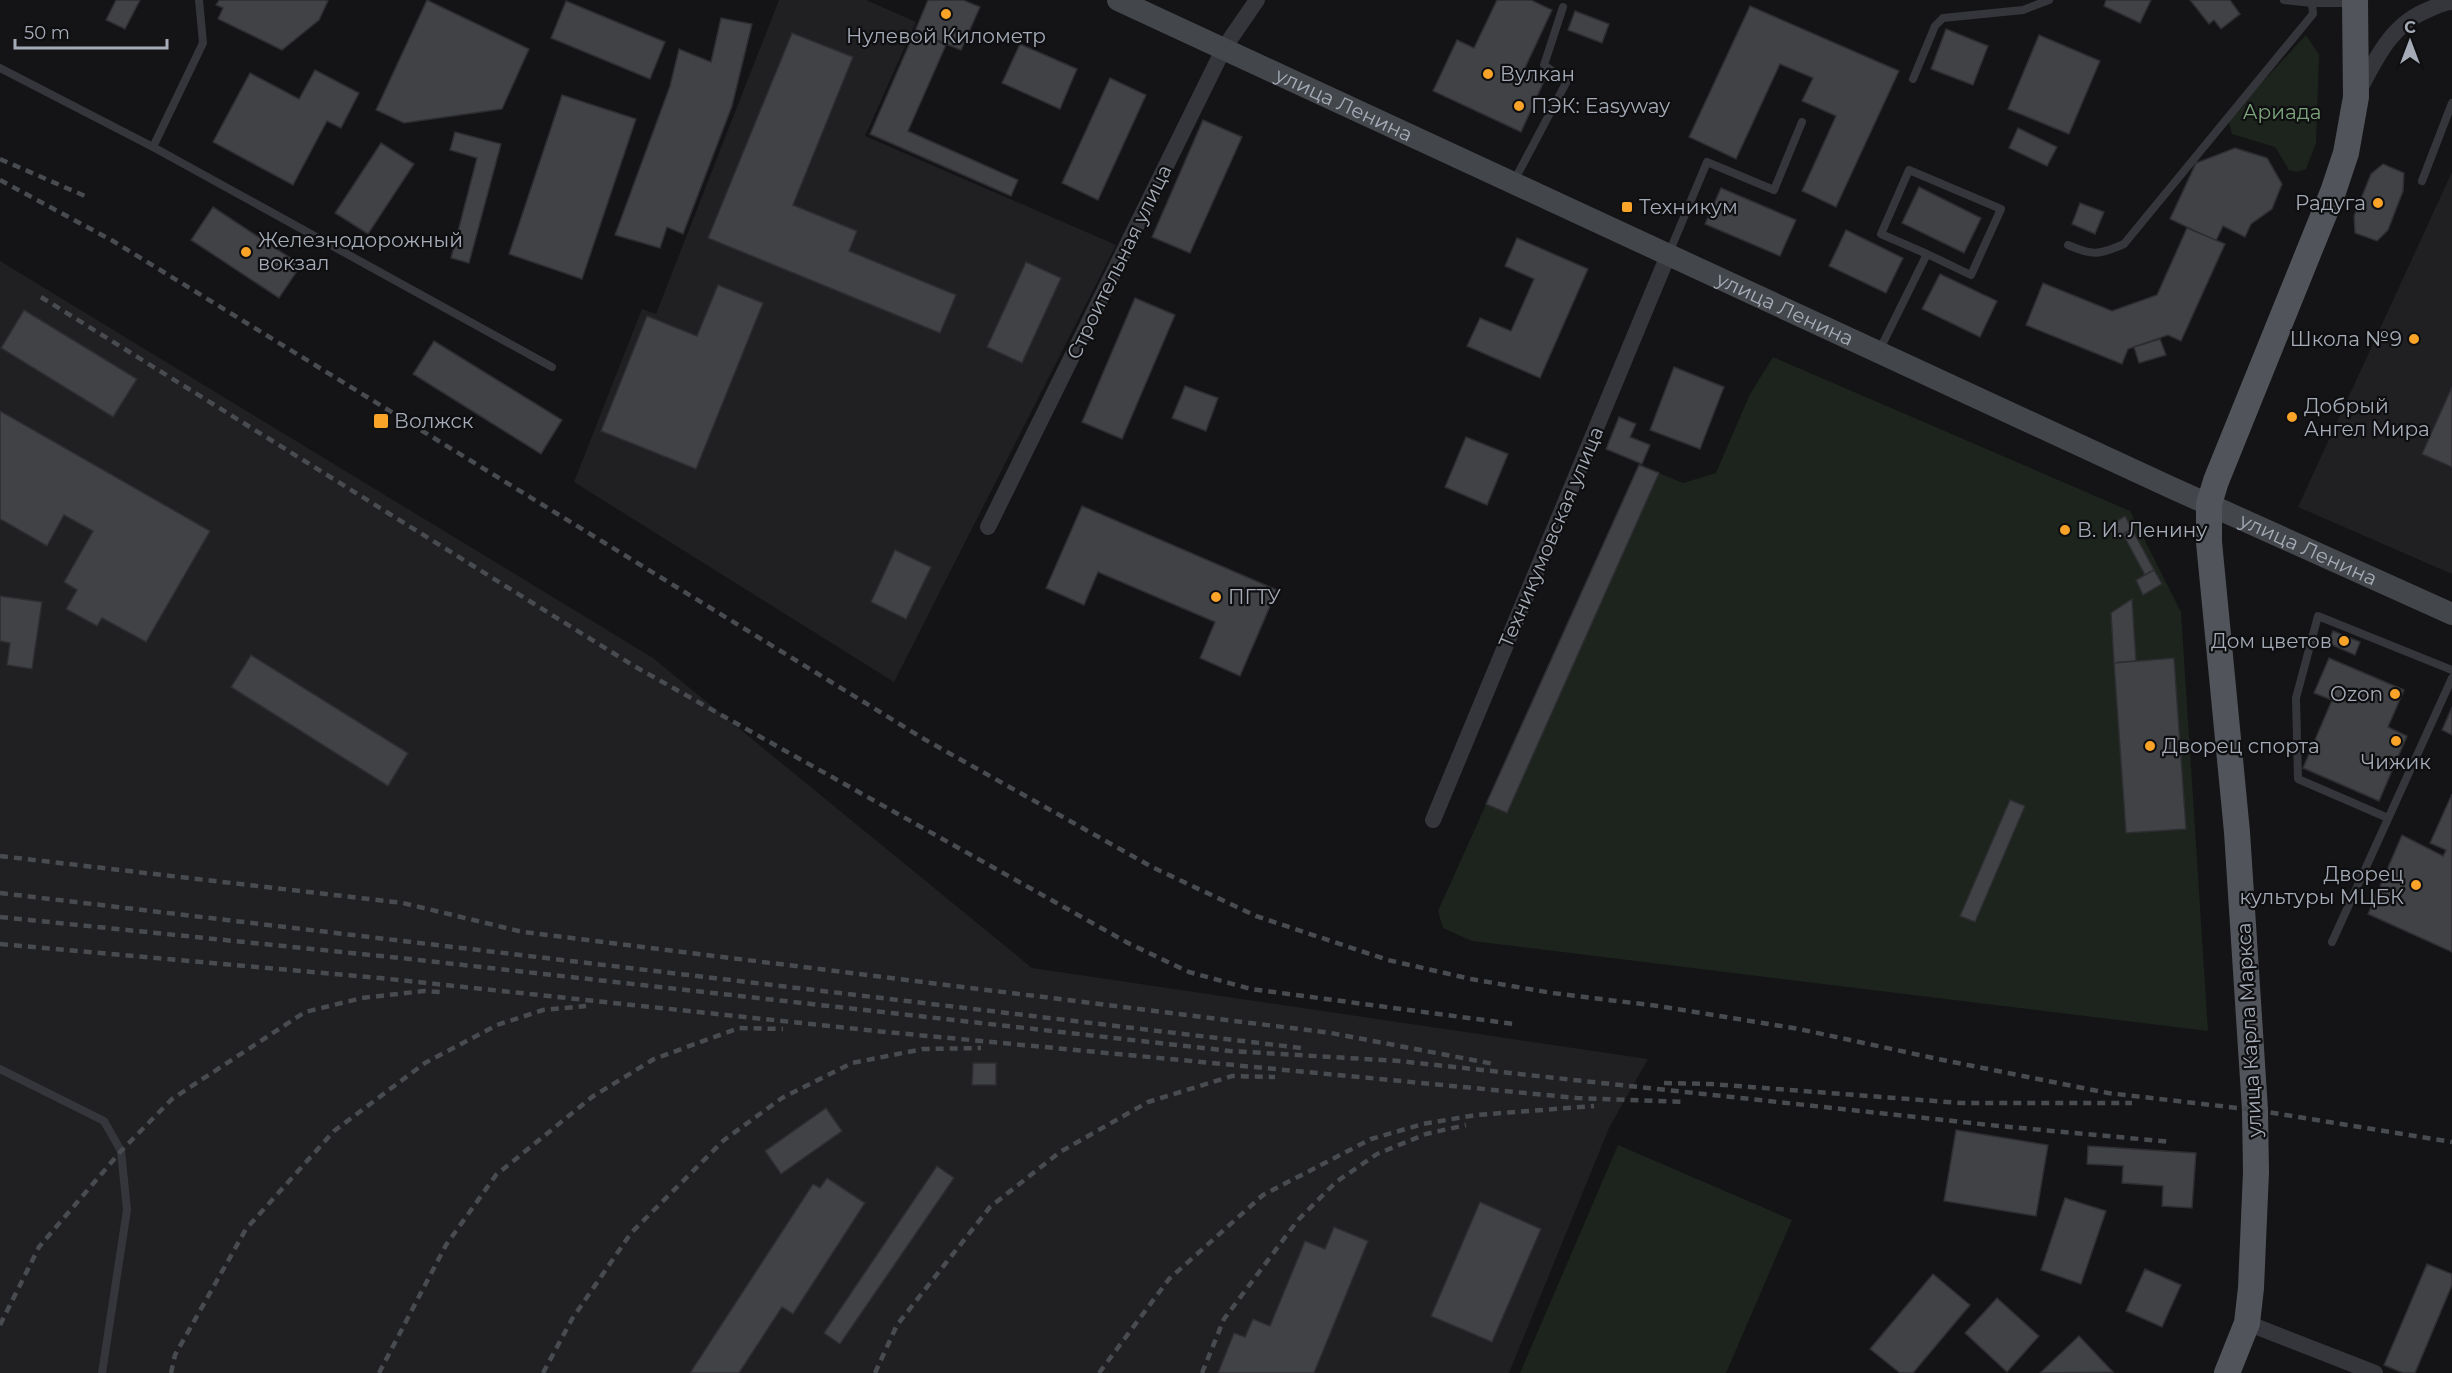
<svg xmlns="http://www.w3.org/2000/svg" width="2452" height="1373" viewBox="0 0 2452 1373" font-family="Montserrat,sans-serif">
	<rect width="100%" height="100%" fill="#141416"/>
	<!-- built -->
	<g fill="#202023">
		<polygon points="779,0 866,0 916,22 865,136 1116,245 894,682 574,482 642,309 656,314"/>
		<polygon points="2452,172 2452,574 2298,507"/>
		<polygon points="0,261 653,658 1032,968 1648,1059 1609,1128 1509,1373 0,1373"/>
	</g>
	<!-- green -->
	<g fill="#1c241d">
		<polygon points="2306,35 2319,55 2316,143 2306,169 2297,172 2289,170 2275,147 2232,134 2228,119"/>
		<polygon points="1773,357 2130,511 2181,612 2208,1031 1472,941 1443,928 1438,911 1639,465 1683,483 1716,473 1750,394"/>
		<polygon points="1618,1145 1792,1220 1726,1373 1520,1373"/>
	</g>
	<!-- building -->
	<g fill="#404246" stroke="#2e2e32" stroke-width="1.5">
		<polygon points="116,0 140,0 125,29 106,20"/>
		<polygon points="219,0 325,0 328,1 319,20 282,50 218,19 223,8 216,5"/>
		<polygon points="427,0 529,49 502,109 404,123 376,110"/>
		<polygon points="928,0 963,0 980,7 961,50 915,31"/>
		<polygon points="1497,0 1531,0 1552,10 1524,70 1545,79 1521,132 1433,91 1457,40 1474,48"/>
		<polygon points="2106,0 2151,0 2140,23 2104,6"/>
		<polygon points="2190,0 2230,0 2240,14 2221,29 2214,20 2209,24"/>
		<polygon points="566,1 665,42 650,79 551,38"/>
		<polygon points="1750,6 1899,71 1836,207 1802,191 1836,116 1802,101 1813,78 1780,64 1736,159 1689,137"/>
		<polygon points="1575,11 1609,24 1602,43 1568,30"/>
		<polygon points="721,18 752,24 732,106 683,234 667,227 660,248 615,235 670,86 679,49 711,62"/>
		<polygon points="1946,29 1988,46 1973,85 1931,69"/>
		<polygon points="915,31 946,45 908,131 1018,180 1011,196 870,134"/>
		<polygon points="792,33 853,57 793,205 857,231 849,251 956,295 940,333 708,238"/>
		<polygon points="2039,35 2100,61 2069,134 2008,109"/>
		<polygon points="1020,44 1077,69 1060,109 1002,83"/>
		<polygon points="315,70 359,93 341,128 327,121 293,185 213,142 250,73 299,99"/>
		<polygon points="1110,78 1146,95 1098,200 1062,183"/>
		<polygon points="562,95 636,119 582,279 509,254"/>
		<polygon points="1203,120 1242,137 1190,253 1152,237"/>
		<polygon points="2018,128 2057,147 2047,166 2009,148"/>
		<polygon points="455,132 501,144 469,263 451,258 477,158 450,150"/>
		<polygon points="381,143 414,164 368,234 335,213"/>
		<polygon points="2235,148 2267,158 2282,184 2272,209 2251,224 2245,237 2223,226 2216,241 2170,219 2196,163"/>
		<polygon points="2383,164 2404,173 2403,191 2388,230 2377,241 2355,233 2354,216 2371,174"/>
		<polygon points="1919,187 1981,218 1964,253 1902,223"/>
		<polygon points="1721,188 1796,220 1780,256 1705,224"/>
		<polygon points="2080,203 2104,212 2095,234 2072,224"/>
		<polygon points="213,207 301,265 279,298 191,240"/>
		<polygon points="2187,228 2225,244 2181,341 2168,335 2128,349 2122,364 2026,325 2043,283 2112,311 2157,295"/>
		<polygon points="1846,230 1903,258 1886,293 1829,266"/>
		<polygon points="1517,238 1588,269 1540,378 1467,346 1480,318 1511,331 1534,279 1505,266"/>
		<polygon points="1026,262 1061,278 1022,363 987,347"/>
		<polygon points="1940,274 1997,301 1980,337 1922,309"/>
		<polygon points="718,285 763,303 696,469 601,431 647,316 697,336"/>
		<polygon points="1135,298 1175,315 1122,439 1082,422"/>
		<polygon points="24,310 137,379 113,417 1,348"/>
		<polygon points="2160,339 2166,355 2139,363 2134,347"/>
		<polygon points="434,341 562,420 541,454 413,374"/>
		<polygon points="1674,367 1724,387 1700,449 1650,430"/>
		<polygon points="1185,386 1218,398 1206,431 1172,418"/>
		<polygon points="2452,387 2452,467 2422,454"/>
		<polygon points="0,411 210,531 146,642 102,618 97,626 66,609 77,590 64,582 93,531 64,515 47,546 0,519"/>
		<polygon points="1619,417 1636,424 1630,437 1650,445 1642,464 1606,449"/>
		<polygon points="1466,437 1508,454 1487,505 1445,487"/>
		<polygon points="1639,465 1659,473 1507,813 1486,804"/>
		<polygon points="1082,506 1277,590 1240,676 1200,658 1215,622 1098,572 1084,605 1046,588"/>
		<polygon points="2125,516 2132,529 2115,539 2107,527"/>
		<polygon points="2132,529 2154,570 2145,575 2123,534"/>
		<polygon points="895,550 931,567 906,619 871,602"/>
		<polygon points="2154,570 2162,584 2143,595 2136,580"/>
		<polygon points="0,596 42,602 32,669 7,665 10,643 0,641"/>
		<polygon points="2132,599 2136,661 2114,663 2111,613"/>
		<polygon points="2333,631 2360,642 2355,655 2328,643"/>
		<polygon points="251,655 408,753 388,786 231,687"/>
		<polygon points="2174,658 2186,829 2126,833 2114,663"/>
		<polygon points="2329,658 2404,690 2388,727 2407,736 2379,801 2303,768 2332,700 2314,693"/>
		<polygon points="2452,707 2452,735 2442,730"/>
		<polygon points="2452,794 2452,952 2368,914 2402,835 2443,856 2446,850 2430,843"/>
		<polygon points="2010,800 2025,806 1975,922 1960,916"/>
		<polygon points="973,1063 996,1063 996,1085 972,1085"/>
		<polygon points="826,1108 842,1131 781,1174 765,1151"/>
		<polygon points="1956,1130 2048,1145 2036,1216 1944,1201"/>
		<polygon points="2088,1146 2196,1153 2192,1208 2162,1206 2163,1186 2122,1183 2123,1166 2087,1164"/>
		<polygon points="937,1166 954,1178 840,1344 824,1333"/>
		<polygon points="827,1178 865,1203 793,1314 782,1307 739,1373 690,1373 813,1184 820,1188"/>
		<polygon points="2065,1198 2106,1211 2081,1284 2041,1270"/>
		<polygon points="1480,1202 1541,1229 1492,1342 1431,1316"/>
		<polygon points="1334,1227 1368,1241 1314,1373 1218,1373 1234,1333 1245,1337 1253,1319 1270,1326 1305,1241 1325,1249"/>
		<polygon points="2427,1264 2452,1274 2452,1285 2415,1373 2403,1373 2384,1365"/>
		<polygon points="2145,1269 2181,1285 2162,1327 2126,1311"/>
		<polygon points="1933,1274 1970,1305 1913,1373 1900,1373 1870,1349"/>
		<polygon points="1997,1298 2039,1336 2007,1372 1965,1333"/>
		<polygon points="2079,1336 2113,1372 2040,1373"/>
	</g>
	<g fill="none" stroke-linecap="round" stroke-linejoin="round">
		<!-- service -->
		<g stroke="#35363b" stroke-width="8">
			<polyline points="2284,0 2312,3 2352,3"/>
			<polyline points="0,68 153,147 203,43 199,0"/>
			<polyline points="1913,79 1935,26 1943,18 2023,10 2049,0"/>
			<polyline points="153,147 552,367"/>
			<polyline points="1514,181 1567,81 1544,65 1563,7"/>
			<polyline points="2422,181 2452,103"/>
			<path d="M2068 245C2093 256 2099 255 2124 244L2313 14 2312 3"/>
			<polyline points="1669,253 1707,162 1774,190 1802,122"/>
			<polyline points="1879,351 1927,254 1971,275 2001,209 1909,170 1881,234 1927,254"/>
			<polyline points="2388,818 2298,779 2296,698 2318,616 2452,670"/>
			<polyline points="2332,942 2452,678"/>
			<polyline points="0,1069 104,1121 121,1151 127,1210 102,1373"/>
		</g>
		<!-- minor -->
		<g stroke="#35363b" stroke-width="16">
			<path d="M2359 91C2376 58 2392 23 2430 9 2437 6 2444 2 2452 2"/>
			<polyline points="988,527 1224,48 1257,0"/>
			<polyline points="1433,820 1669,253"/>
			<polyline points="2247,1323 2375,1373"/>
		</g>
		<!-- secondary -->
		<path stroke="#43464b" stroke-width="22" id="s1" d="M1118 0 2170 487 2452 614"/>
		<!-- primary -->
		<polyline stroke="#51545a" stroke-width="26" points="2227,1373 2247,1323 2251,1288 2256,1172 2255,1110 2237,832 2209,542 2209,504 2216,481 2333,192 2346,153 2356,97 2355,0"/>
		<!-- rail -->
		<g stroke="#484b50" stroke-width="4.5" stroke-dasharray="8 6" stroke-linecap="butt">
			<polyline points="0,159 85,196"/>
			<polyline points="0,180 113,241 924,739 1152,867 1256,916 1388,960 1471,979 1552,993 1658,1006 1799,1029 1938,1059 2108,1093 2255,1110 2452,1142"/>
			<polyline points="41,297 634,666 1128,943 1189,972 1251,989 1514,1024"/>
			<polyline points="0,856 403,903 523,932 1331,1033 1494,1064"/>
			<polyline points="0,893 1301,1048"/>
			<polyline points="0,917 410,959 1230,1051 1399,1061 1999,1126 2172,1142"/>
			<polyline points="0,944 380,978 876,1031 1380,1079 1577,1098 1686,1102"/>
			<polyline points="1664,1083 1711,1084 1961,1103 2132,1103"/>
			<polyline points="0,1325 39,1247 121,1151 172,1099 305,1012 362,998 424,991 440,992"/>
			<polyline points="171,1373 175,1355 246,1229 334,1131 425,1063 497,1025 543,1010 586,1006"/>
			<polyline points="379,1373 446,1245 496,1175 592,1097 654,1059 739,1028 783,1029"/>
			<polyline points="543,1373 572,1319 631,1233 724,1140 782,1098 852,1063 923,1049 981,1048"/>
			<polyline points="875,1373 897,1325 990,1207 1060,1152 1148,1102 1232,1076 1275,1077"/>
			<polyline points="1099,1373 1169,1279 1263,1195 1371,1139 1423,1124 1476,1115 1594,1106"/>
			<polyline points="1202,1373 1224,1319 1298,1220 1336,1182 1377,1154 1426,1134 1466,1125"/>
		</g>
	</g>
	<!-- markers -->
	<g fill="#f9a329" stroke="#0f0f11" stroke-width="2">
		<circle cx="946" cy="14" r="6"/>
		<circle cx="1488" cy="74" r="6"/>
		<circle cx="1519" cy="106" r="6"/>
		<circle cx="2378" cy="203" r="6"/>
		<rect x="1621" y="201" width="12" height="12" rx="3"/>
		<circle cx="246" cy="252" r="6"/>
		<circle cx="2414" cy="339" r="6"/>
		<circle cx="2292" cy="417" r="6"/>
		<rect x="373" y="413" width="16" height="16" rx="3"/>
		<circle cx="2065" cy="530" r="6"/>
		<circle cx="1216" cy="597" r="6"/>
		<circle cx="2344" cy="641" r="6"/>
		<circle cx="2395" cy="694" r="6"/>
		<circle cx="2396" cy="741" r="6"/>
		<circle cx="2150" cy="746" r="6"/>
		<circle cx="2416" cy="885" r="6"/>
	</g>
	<g text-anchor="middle" stroke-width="4.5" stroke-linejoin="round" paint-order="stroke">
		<!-- poi labels -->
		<g font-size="20" fill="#a5acb7" stroke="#0f0f11" text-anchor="start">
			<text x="946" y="43" text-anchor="middle">Нулевой Километр</text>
			<text x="1500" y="81">Вулкан</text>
			<text x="1531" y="113">ПЭК: Easyway</text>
			<text x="2366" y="210" text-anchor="end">Радуга</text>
			<text x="1639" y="214">Техникум</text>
			<text x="258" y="247">Железнодорожный<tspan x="258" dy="23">вокзал</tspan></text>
			<text x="2402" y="346" text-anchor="end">Школа №9</text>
			<text x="2304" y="413">Добрый<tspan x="2304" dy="23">Ангел Мира</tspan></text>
			<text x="394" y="428">Волжск</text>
			<text x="2077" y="537">В. И. Ленину</text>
			<text x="1228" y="604">ПГТУ</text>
			<text x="2332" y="648" text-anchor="end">Дом цветов</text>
			<text x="2383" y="701" text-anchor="end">Ozon</text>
			<text x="2162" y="753">Дворец спорта</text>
			<text x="2396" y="769" text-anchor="middle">Чижик</text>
			<text x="2404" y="881" text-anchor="end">Дворец<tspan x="2404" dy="23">культуры МЦБК</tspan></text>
		</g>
		<!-- street labels -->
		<g font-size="20" fill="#a5acb7" stroke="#0f0f11">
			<text dy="7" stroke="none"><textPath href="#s1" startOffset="249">улица Ленина</textPath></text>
			<text transform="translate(1119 262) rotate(-64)" y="7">Строительная улица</text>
			<text dy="7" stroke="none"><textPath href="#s1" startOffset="735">улица Ленина</textPath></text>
			<text transform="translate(1551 537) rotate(-67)" y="7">Техникумовская улица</text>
			<text dy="7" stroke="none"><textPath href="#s1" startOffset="1311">улица Ленина</textPath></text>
			<text transform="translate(2249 1030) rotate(-93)" y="7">улица Карла Маркса</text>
		</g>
		<!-- park labels -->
		<g font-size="20" fill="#7ca37b" stroke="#0f0f11">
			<text x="2282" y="119">Ариада</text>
		</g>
	</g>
	<!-- north arrow -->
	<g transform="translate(2410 42)" stroke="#0f0f11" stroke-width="4.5" paint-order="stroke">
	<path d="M0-4.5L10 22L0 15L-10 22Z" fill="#a5acb7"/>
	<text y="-9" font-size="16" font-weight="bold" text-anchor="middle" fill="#a5acb7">С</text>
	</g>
	<!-- scale -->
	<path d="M15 39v9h152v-9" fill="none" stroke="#a5acb7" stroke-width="3"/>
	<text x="24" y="39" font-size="18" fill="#a5acb7" stroke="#0f0f11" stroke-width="4.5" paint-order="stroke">50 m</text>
</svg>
